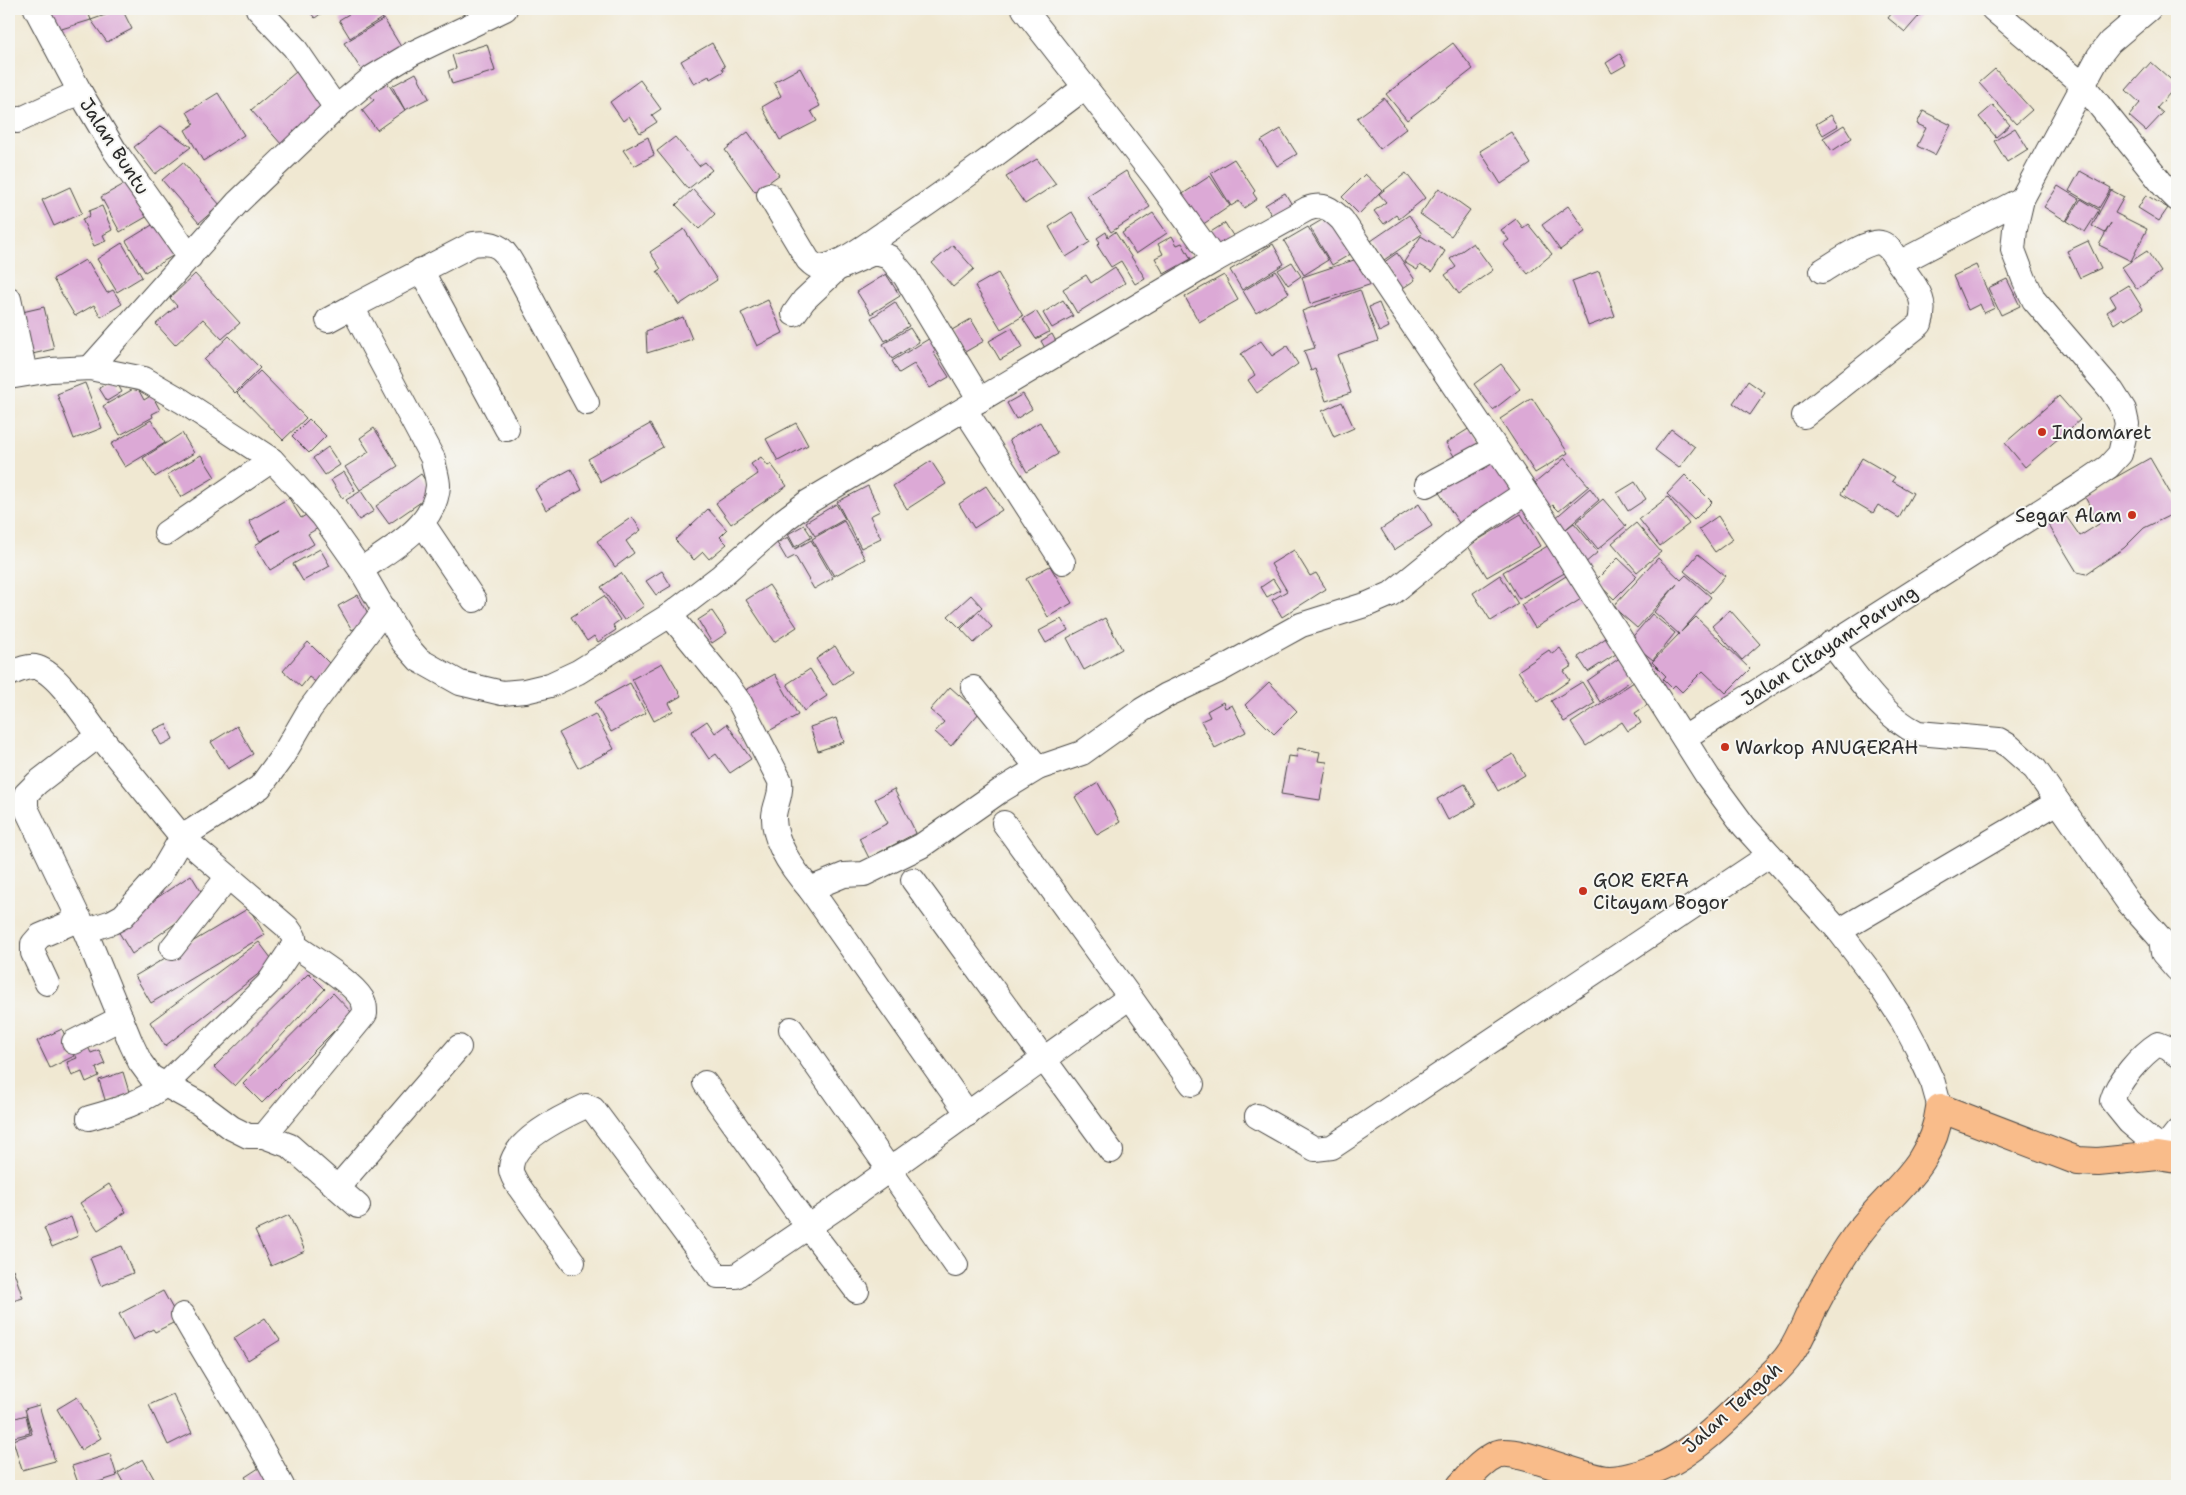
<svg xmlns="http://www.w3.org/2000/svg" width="2186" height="1495" viewBox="0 0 2186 1495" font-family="'Shantell Sans',sans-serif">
	<rect width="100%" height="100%" fill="#f6f6f2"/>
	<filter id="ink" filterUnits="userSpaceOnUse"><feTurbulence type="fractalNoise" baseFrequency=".02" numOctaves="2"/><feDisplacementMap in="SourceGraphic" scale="10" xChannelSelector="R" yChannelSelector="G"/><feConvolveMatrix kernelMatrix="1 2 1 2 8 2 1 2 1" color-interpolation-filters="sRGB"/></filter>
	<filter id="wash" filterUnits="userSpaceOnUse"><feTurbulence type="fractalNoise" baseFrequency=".0096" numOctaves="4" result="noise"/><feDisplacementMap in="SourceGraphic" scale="20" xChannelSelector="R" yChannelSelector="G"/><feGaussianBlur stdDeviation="1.12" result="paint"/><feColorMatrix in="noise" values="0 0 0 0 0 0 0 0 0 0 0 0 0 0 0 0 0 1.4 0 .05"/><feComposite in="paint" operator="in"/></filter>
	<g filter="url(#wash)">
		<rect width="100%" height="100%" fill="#f0e8d2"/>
		<g id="blocks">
			<!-- building -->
			<g fill="#dca9d6">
				<polygon points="43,9 87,9 91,20 55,31"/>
				<polygon points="122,9 132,29 107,42 91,20"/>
				<polygon points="307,9 327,9 315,18"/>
				<polygon points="357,9 383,9 387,15 350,38 339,20"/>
				<polygon points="1895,9 1925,9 1905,32 1888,18"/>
				<polygon points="384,19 403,50 364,74 344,43"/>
				<polygon points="712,43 725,67 722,68 724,71 710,79 709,76 694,84 681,61"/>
				<polygon points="1453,43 1473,69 1407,120 1386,94"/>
				<polygon points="487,44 495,71 452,84 448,71 456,68 452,55"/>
				<polygon points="1620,54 1626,65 1612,73 1606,63"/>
				<polygon points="2151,62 2177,85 2157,108 2163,113 2146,131 2129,116 2140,103 2126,90"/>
				<polygon points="800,68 820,106 811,111 817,121 780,140 762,107 781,96 774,82"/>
				<polygon points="1995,69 2032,110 2016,124 1979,83"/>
				<polygon points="296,72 326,108 282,145 251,110"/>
				<polygon points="416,73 429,98 405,110 377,130 362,110 374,100 370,95 387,82 405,110 392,86"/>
				<polygon points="640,80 661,109 652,115 657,122 640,133 629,116 623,121 610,102"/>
				<polygon points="218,93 244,135 203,161 185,130 194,124 187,112"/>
				<polygon points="1384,98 1407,128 1380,149 1357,118"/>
				<polygon points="1993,105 2010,125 1996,137 1979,117"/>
				<polygon points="1923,111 1951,125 1935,155 1917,146 1926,128 1917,124"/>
				<polygon points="1831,115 1838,126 1823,135 1816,124"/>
				<polygon points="1844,125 1852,138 1832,151 1823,138"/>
				<polygon points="161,126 191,147 155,174 134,147"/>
				<polygon points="2015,128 2028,149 2007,162 1994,141"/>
				<polygon points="1281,129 1297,154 1277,166 1261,141"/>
				<polygon points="748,132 779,175 755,192 725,150"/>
				<polygon points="1511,132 1531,164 1501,184 1480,151"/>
				<polygon points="648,137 654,155 634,166 623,150"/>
				<polygon points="675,137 699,166 705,162 712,170 688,189 657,151"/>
				<polygon points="1037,159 1056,184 1025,204 1006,177"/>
				<polygon points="1234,159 1255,191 1253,193 1257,199 1244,208 1239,201 1231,206 1211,173"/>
				<polygon points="183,162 220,205 199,223 162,180"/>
				<polygon points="1126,171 1150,207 1111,232 1087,196"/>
				<polygon points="2080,171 2111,188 2099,208 2069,191"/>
				<polygon points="1406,173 1425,198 1399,219 1396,215 1384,224 1374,211 1386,202 1379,194"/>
				<polygon points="1365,174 1382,190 1359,214 1342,197"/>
				<polygon points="1210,176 1230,206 1199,227 1178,197"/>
				<polygon points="128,182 148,216 120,232 101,197"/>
				<polygon points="2058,186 2079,199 2066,221 2044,207"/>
				<polygon points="70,187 82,213 54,226 42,200"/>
				<polygon points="1439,188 1470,210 1451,236 1420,214"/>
				<polygon points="693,189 715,214 699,229 676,205"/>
				<polygon points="2111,190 2124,197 2115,213 2147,229 2131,261 2099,245 2111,223 2105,233 2092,226"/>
				<polygon points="1285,193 1295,210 1276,222 1265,205"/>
				<polygon points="2146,195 2168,208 2159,221 2138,208"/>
				<polygon points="2081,199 2099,210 2085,232 2067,221"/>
				<polygon points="102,206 112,230 103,235 106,241 94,246 82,219 90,216 89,211"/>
				<polygon points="1568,206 1586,231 1560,250 1542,225"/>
				<polygon points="1072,212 1090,242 1066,257 1049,227"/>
				<polygon points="1153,213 1167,233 1136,254 1122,233"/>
				<polygon points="1332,214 1354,252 1332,265 1310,227"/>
				<polygon points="1409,215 1422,234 1384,260 1371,241"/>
				<polygon points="1516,219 1523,228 1528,224 1552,254 1528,274 1503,244 1509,240 1501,230"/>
				<polygon points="157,222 176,254 145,272 126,241"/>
				<polygon points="1225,223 1237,242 1221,252 1209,233"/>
				<polygon points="1308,227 1328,260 1304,275 1284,241"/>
				<polygon points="684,229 717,280 679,305 657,271 661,269 650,252"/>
				<polygon points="1106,232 1108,237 1115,232 1145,278 1135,284 1121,261 1111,267 1097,245 1100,242 1097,238"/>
				<polygon points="1172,236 1177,245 1182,243 1191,259 1164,274 1155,258 1163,254 1158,244"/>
				<polygon points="1421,236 1445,251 1432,272 1420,265 1417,270 1404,262"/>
				<polygon points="2088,241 2101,268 2080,278 2067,251"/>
				<polygon points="122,243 142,277 117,292 97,259"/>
				<polygon points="1473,243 1493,270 1459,294 1445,275 1456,267 1450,259"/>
				<polygon points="1273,244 1284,264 1242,290 1230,270"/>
				<polygon points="953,245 974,269 953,287 932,263"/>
				<polygon points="2147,251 2161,272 2137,289 2122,267"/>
				<polygon points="1397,253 1415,280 1400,290 1383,263"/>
				<polygon points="1363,257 1372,284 1310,304 1302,277"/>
				<polygon points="85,260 87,264 89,263 107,293 113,290 122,304 101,317 94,305 75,316 53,279"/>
				<polygon points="1292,262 1301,276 1288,285 1278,270"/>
				<polygon points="1976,265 1995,308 1984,313 1980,304 1968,310 1953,276"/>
				<polygon points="1115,267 1125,283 1077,313 1063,289 1086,275 1091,283"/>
				<polygon points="1276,271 1289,293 1256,313 1243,291"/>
				<polygon points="1599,271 1615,316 1588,326 1572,281"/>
				<polygon points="998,273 1023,316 1001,329 975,286"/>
				<polygon points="195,274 240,323 222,339 203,319 175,345 156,324 177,306 170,298"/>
				<polygon points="886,274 900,296 871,314 857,292"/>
				<polygon points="1224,275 1238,300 1199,322 1185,297"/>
				<polygon points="2007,279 2020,306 2001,315 1988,288"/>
				<polygon points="2128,285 2143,309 2125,320 2123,318 2114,324 2107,312 2116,306 2110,296"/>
				<polygon points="1360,290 1378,341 1337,355 1351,393 1326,401 1315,369 1311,371 1304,351 1315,348 1302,311"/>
				<polygon points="768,300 783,333 757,346 741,313"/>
				<polygon points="1063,300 1073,316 1052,328 1043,313"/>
				<polygon points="895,302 909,326 885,341 871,318"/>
				<polygon points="1379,303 1389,327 1379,332 1369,307"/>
				<polygon points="44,307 54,349 28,355 18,313"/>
				<polygon points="1036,311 1049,332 1036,339 1023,319"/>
				<polygon points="683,317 692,339 647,353 646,331"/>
				<polygon points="971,319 984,341 965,352 952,330"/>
				<polygon points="910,328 919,342 892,359 883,344"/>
				<polygon points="1012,328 1023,347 1000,360 989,341"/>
				<polygon points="1052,334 1060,349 1049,355 1041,341"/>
				<polygon points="229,336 260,368 235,393 204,360"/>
				<polygon points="932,337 939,348 933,352 949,377 930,388 914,364 899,373 892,361"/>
				<polygon points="1261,341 1272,356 1287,346 1298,364 1257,393 1248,380 1255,375 1241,354"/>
				<polygon points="1501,364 1520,389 1493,410 1474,384"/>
				<polygon points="260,371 306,418 283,440 237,393"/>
				<polygon points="115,379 122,392 107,401 99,388"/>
				<polygon points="1748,381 1765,393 1750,415 1733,403"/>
				<polygon points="85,383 102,428 74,439 57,394"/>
				<polygon points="137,387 144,400 152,395 160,410 152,414 153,417 120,435 103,406"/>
				<polygon points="1023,394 1032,409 1016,419 1007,403"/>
				<polygon points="2059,396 2080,420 2025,467 2005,443"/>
				<polygon points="1532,398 1568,453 1535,473 1500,419"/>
				<polygon points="1342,402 1354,428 1334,437 1322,411"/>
				<polygon points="309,419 326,436 309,453 292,436"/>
				<polygon points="151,420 165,443 125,467 111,444"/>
				<polygon points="1040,422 1058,454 1027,472 1009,440"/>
				<polygon points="796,423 808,445 778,461 766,439"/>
				<polygon points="650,424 663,447 601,482 588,459"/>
				<polygon points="374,428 398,466 360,490 345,467 369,452 360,438"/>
				<polygon points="1470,428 1481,445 1457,461 1446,443"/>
				<polygon points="1671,429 1695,447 1679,468 1655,450"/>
				<polygon points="182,433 194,453 155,477 143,458"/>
				<polygon points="328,447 340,465 325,475 313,458"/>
				<polygon points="201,455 215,477 181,497 167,475"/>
				<polygon points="761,457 768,466 771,464 787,486 731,524 716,503 758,474 751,464"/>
				<polygon points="1490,457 1515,495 1463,529 1438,491"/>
				<polygon points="1565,458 1589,486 1559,511 1553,505 1547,510 1531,490 1537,485 1535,483"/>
				<polygon points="1862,458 1895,477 1892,481 1913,493 1899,518 1878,505 1873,513 1841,494"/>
				<polygon points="2150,458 2177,505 2177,512 2144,528 2124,548 2086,574 2077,572 2045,519 2061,509 2080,536 2099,524 2084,495"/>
				<polygon points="931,461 946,484 907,509 893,486"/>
				<polygon points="571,469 582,490 546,510 535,489"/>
				<polygon points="344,472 355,490 342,498 331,480"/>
				<polygon points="421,474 434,493 389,524 376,506"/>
				<polygon points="1685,475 1712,502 1694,520 1667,494"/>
				<polygon points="1635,482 1646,499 1628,511 1617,493"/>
				<polygon points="868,486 880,511 870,516 881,538 861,548 837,502"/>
				<polygon points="986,486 1002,510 974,528 959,504"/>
				<polygon points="1590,488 1599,500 1566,529 1574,523 1598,552 1584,564 1553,520"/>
				<polygon points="361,491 374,511 359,520 346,500"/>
				<polygon points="1668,497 1689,524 1660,546 1639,519"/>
				<polygon points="289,498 301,518 316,509 325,524 308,534 314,544 270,570 255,545 280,530 260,541 249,521"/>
				<polygon points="1603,499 1626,526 1598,549 1576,522"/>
				<polygon points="836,504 845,519 815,536 806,522"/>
				<polygon points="1419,504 1432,526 1394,550 1381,529"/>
				<polygon points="708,509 727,530 720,537 727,544 709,559 703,552 694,560 675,540"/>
				<polygon points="1521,514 1540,546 1487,577 1468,546"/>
				<polygon points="1718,516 1733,539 1715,552 1699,529"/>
				<polygon points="632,517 641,530 626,541 634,553 615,567 597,541"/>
				<polygon points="844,521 865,559 834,576 812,539"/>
				<polygon points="1636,523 1661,552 1637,572 1612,543"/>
				<polygon points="804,525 812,537 795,547 788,534"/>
				<polygon points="788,537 795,549 811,540 833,578 814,589 795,556 787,560 777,543"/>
				<polygon points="1551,544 1568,571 1519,599 1503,572"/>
				<polygon points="320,549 330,566 303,581 293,564"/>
				<polygon points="1294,550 1310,576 1316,573 1326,589 1282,617 1272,600 1287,591 1271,564"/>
				<polygon points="1698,554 1725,576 1710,593 1684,571"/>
				<polygon points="1618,558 1637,576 1614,599 1595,581"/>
				<polygon points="1658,558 1681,580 1686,575 1711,597 1681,632 1696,617 1750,669 1726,693 1703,671 1682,692 1675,685 1672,688 1663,679 1666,676 1652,662 1679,634 1654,612 1677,584 1637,628 1613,607"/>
				<polygon points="1050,566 1072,603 1048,617 1026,579"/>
				<polygon points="662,571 671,586 656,595 646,581"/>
				<polygon points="621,573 644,606 624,620 601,587"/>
				<polygon points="1500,575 1518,604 1491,621 1473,593"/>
				<polygon points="1566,576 1581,599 1535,628 1521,605"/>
				<polygon points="1273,579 1280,590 1267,597 1261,587"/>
				<polygon points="769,585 797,627 774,642 746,600"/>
				<polygon points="358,595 371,619 352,630 338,606"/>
				<polygon points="971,595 982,607 960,628 948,616"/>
				<polygon points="604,596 620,620 613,625 616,630 598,642 594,636 587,641 571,617"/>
				<polygon points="1730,610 1760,644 1742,660 1712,626"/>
				<polygon points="712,611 727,633 712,643 698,620"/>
				<polygon points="978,612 992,627 974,643 961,629"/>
				<polygon points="1652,614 1675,633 1653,660 1629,641"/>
				<polygon points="1105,618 1122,649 1084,670 1067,638"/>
				<polygon points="1061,619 1068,630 1046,643 1039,631"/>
				<polygon points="1606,638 1616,654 1588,672 1578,657"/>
				<polygon points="308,642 333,667 318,684 309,677 301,687 283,671"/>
				<polygon points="835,646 852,672 833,685 816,659"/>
				<polygon points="1560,648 1572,666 1564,671 1570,680 1538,702 1518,671 1549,650 1552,654"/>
				<polygon points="1621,657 1635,678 1600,702 1587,681"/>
				<polygon points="662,663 681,696 669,703 673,711 654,721 632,679"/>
				<polygon points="810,669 827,696 804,711 787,684"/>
				<polygon points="775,674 798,715 767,732 744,691"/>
				<polygon points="1269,682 1297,711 1274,734 1245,705"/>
				<polygon points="1582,682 1595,703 1564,722 1551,701"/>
				<polygon points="1634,682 1649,704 1635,713 1641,723 1628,731 1622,722 1586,746 1571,723"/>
				<polygon points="630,683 646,713 611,732 595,702"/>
				<polygon points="950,687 979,713 951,746 935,732 944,722 930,710"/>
				<polygon points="1223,702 1225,708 1232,705 1246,732 1215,748 1201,721 1210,717 1207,711"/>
				<polygon points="595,714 614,749 578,768 559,733"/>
				<polygon points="836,718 844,742 818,751 810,727"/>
				<polygon points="707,721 715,733 727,724 751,759 730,773 716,754 709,759 691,732"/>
				<polygon points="166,724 173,739 161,745 153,730"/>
				<polygon points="237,726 253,754 228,769 211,742"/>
				<polygon points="1298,748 1320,752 1318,761 1327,762 1320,800 1281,794 1288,756 1297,757"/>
				<polygon points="1513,754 1525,775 1498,791 1486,769"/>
				<polygon points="1098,783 1120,822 1097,835 1075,797"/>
				<polygon points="1465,784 1476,805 1448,820 1437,799"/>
				<polygon points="894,789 916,833 869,858 859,838 888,823 875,799"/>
				<polygon points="191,875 207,901 132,954 115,926"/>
				<polygon points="249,908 265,935 151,1003 135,976"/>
				<polygon points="259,942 274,962 165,1046 150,1022"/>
				<polygon points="309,973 325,989 235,1086 214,1067"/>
				<polygon points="333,993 352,1013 262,1103 243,1084"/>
				<polygon points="62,1029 74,1056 50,1068 37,1041"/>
				<polygon points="88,1047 91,1053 99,1050 105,1064 96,1068 99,1076 86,1082 82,1072 72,1076 67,1062 77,1058 74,1052"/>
				<polygon points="123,1072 130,1095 106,1103 99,1080"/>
				<polygon points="109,1184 126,1212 98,1230 80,1203"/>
				<polygon points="289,1215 305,1251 271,1266 255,1231"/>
				<polygon points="71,1217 78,1236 52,1247 44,1228"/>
				<polygon points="122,1246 133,1273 101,1286 90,1258"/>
				<polygon points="13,1269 23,1298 9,1302 9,1270"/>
				<polygon points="163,1291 179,1320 155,1332 153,1329 133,1340 119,1314"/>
				<polygon points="265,1318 280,1340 248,1360 234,1338"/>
				<polygon points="173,1394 192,1433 168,1445 149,1405"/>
				<polygon points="77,1397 101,1438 81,1450 57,1409"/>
				<polygon points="39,1405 55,1461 22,1470 13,1440 32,1434 25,1409"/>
				<polygon points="26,1415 30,1433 11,1438 9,1420"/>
				<polygon points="110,1454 117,1476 86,1486 79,1486 72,1466"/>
				<polygon points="143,1459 158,1486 125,1486 118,1473"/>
				<polygon points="265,1464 274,1486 251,1486 245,1477"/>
			</g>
		</g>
	</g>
	<g filter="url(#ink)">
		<use href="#blocks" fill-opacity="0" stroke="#494744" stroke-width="1"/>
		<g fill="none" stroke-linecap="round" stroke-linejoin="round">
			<defs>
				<g id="minor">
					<polyline points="36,9 80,92"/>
					<polyline points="258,9 294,47 336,108"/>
					<polyline points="1024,9 1156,178 1215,260"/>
					<polyline points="1993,9 2083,85 2164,186 2177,199"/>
					<polyline points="17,121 80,92 115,151 190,257"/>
					<path d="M769 195 808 260C812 264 815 267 821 267 841 265 871 242 887 231 955 186 1019 137 1084 88"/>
					<polyline points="421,270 507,429"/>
					<path d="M1822 271C1834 264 1870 238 1881 243 1890 246 1894 256 1899 263L2022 199"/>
					<polyline points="9,299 25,373"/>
					<path d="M352 307 473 244C500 240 505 251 517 272L587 403"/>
					<polyline points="794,314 804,300 837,269 871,254 879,254 889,257 905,276 980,400"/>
					<path d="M328 320 352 307 433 459C434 468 438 478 438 486 435 527 390 549 361 570"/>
					<polyline points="90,368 237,203 336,108 373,77 413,53 505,9"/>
					<path d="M9 377 51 370 90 368 144 379 182 401 272 460 296 486 323 516 361 570 403 642 419 660 460 683 502 693 525 691 550 685 578 672 670 615 721 576 784 520 808 502 1215 260 1307 209C1323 203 1330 208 1342 220L1558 540 1708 777 1744 826 1839 931 1877 981 1901 1018 1917 1048 1933 1083 1940 1108"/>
					<polyline points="965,410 1063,562"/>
					<path d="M1804 416 1920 324C1929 297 1913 284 1899 263"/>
					<polyline points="1427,485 1495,448"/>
					<polyline points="423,524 474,600"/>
					<polyline points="166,533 272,460"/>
					<path d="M670 615 725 682 740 703 780 781C782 796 775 803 774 816 773 842 794 871 810 889L968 1114"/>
					<path d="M1831 643C1856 674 1880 715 1918 733L1999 740 2009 746 2035 769 2128 902 2161 939 2163 953 2177 969"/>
					<path d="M9 674C17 671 26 666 35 667 57 671 85 718 99 735L37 783 26 794V808L85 931 112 922 123 916 160 875 182 837 260 787 282 757 310 709 385 609"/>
					<polyline points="973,688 1038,768"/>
					<polyline points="1684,738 2083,484 2108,467 2120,454 2127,424 2124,410 2112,391 2034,300 2024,279 2013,250 2015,229 2022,199 2099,56 2110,42 2149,9"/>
					<polyline points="913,880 1111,1151"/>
					<polyline points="810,889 844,875 864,874 921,846 1000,791 1038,768 1082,753 1142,710 1167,695 1216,672 1301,625 1368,604 1391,594 1471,529 1525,493"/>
					<polyline points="85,931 131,1043 140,1062 151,1077 200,1104 232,1128 248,1136 264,1136 290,1146 358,1206"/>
					<polyline points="1839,931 2058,802"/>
					<polyline points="172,948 227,878"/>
					<polyline points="47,983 33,953 33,944 40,936 80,919"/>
					<polyline points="1130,997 1192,1084"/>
					<polyline points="791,1029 956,1265"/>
					<polyline points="74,1042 121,1018"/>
					<polyline points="705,1083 808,1227 857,1291"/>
					<polyline points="1257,1116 1315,1149 1332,1147 1770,855"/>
					<path d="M89 1118C118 1110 143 1102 166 1084L268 984 294 945V937L287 927 182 837 99 735"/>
					<path d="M264 1136 365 1014C365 1008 365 1004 362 999 351 981 312 958 294 945"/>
					<path d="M2162 1150 2129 1122 2112 1101C2117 1082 2142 1054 2158 1044L2168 1048 2177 1055"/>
					<polyline points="2158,1156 2177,1132"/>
					<polyline points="338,1187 459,1047"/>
					<path d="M573 1262 517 1184C515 1180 511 1174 511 1170 510 1141 564 1116 586 1106L593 1109 715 1273 718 1276H736L836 1208 1130 997 1004 823"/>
					<path d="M183 1315C215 1372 252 1427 282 1486"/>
				</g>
				<path id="major" d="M1461 1486C1472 1474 1482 1461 1498 1454 1517 1447 1582 1479 1608 1480 1621 1480 1640 1475 1652 1470 1691 1457 1733 1413 1762 1384 1771 1375 1783 1365 1790 1354 1800 1340 1806 1322 1814 1306 1826 1283 1842 1256 1857 1235 1891 1189 1932 1170 1940 1108L2078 1161 2098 1162 2158 1156 2177 1159"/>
			</defs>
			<!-- minor casing -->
			<use href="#minor" stroke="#494744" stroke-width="26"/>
			<!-- major casing -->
			<use href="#major" stroke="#494744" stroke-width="30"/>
			<!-- minor -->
			<use href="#minor" stroke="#fff" stroke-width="24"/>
			<!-- major -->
			<use href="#major" stroke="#f9bc8a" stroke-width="28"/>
		</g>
	</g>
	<!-- markers -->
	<g fill="#c8321e" stroke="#f6f6f2" stroke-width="2">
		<circle cx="2042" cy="432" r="5"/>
		<circle cx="2132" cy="515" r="5"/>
		<circle cx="1725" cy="747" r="5"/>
		<circle cx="1583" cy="891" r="5"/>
	</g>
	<g text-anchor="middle" stroke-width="4" stroke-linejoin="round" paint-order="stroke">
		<!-- street labels -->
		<g font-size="19" fill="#2b2b2b" stroke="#f6f6f2">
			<text transform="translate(115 146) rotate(57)" y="7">Jalan Buntu</text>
			<text transform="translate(1829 645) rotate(-33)" y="7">Jalan Citayam-Parung</text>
			<text transform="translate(1732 1407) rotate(-42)" y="7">Jalan Tengah</text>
		</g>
		<!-- poi labels -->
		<g font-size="19" fill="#2b2b2b" stroke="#f6f6f2" text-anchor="start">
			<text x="2052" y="439">Indomaret</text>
			<text x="2122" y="522" text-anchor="end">Segar Alam</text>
			<text x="1735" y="754">Warkop ANUGERAH</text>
			<text x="1593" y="887">GOR ERFA<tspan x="1593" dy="22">Citayam Bogor</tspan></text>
		</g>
	</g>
	<!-- margin -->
	<rect width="2186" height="1495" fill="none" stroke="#f6f6f2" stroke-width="30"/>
</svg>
